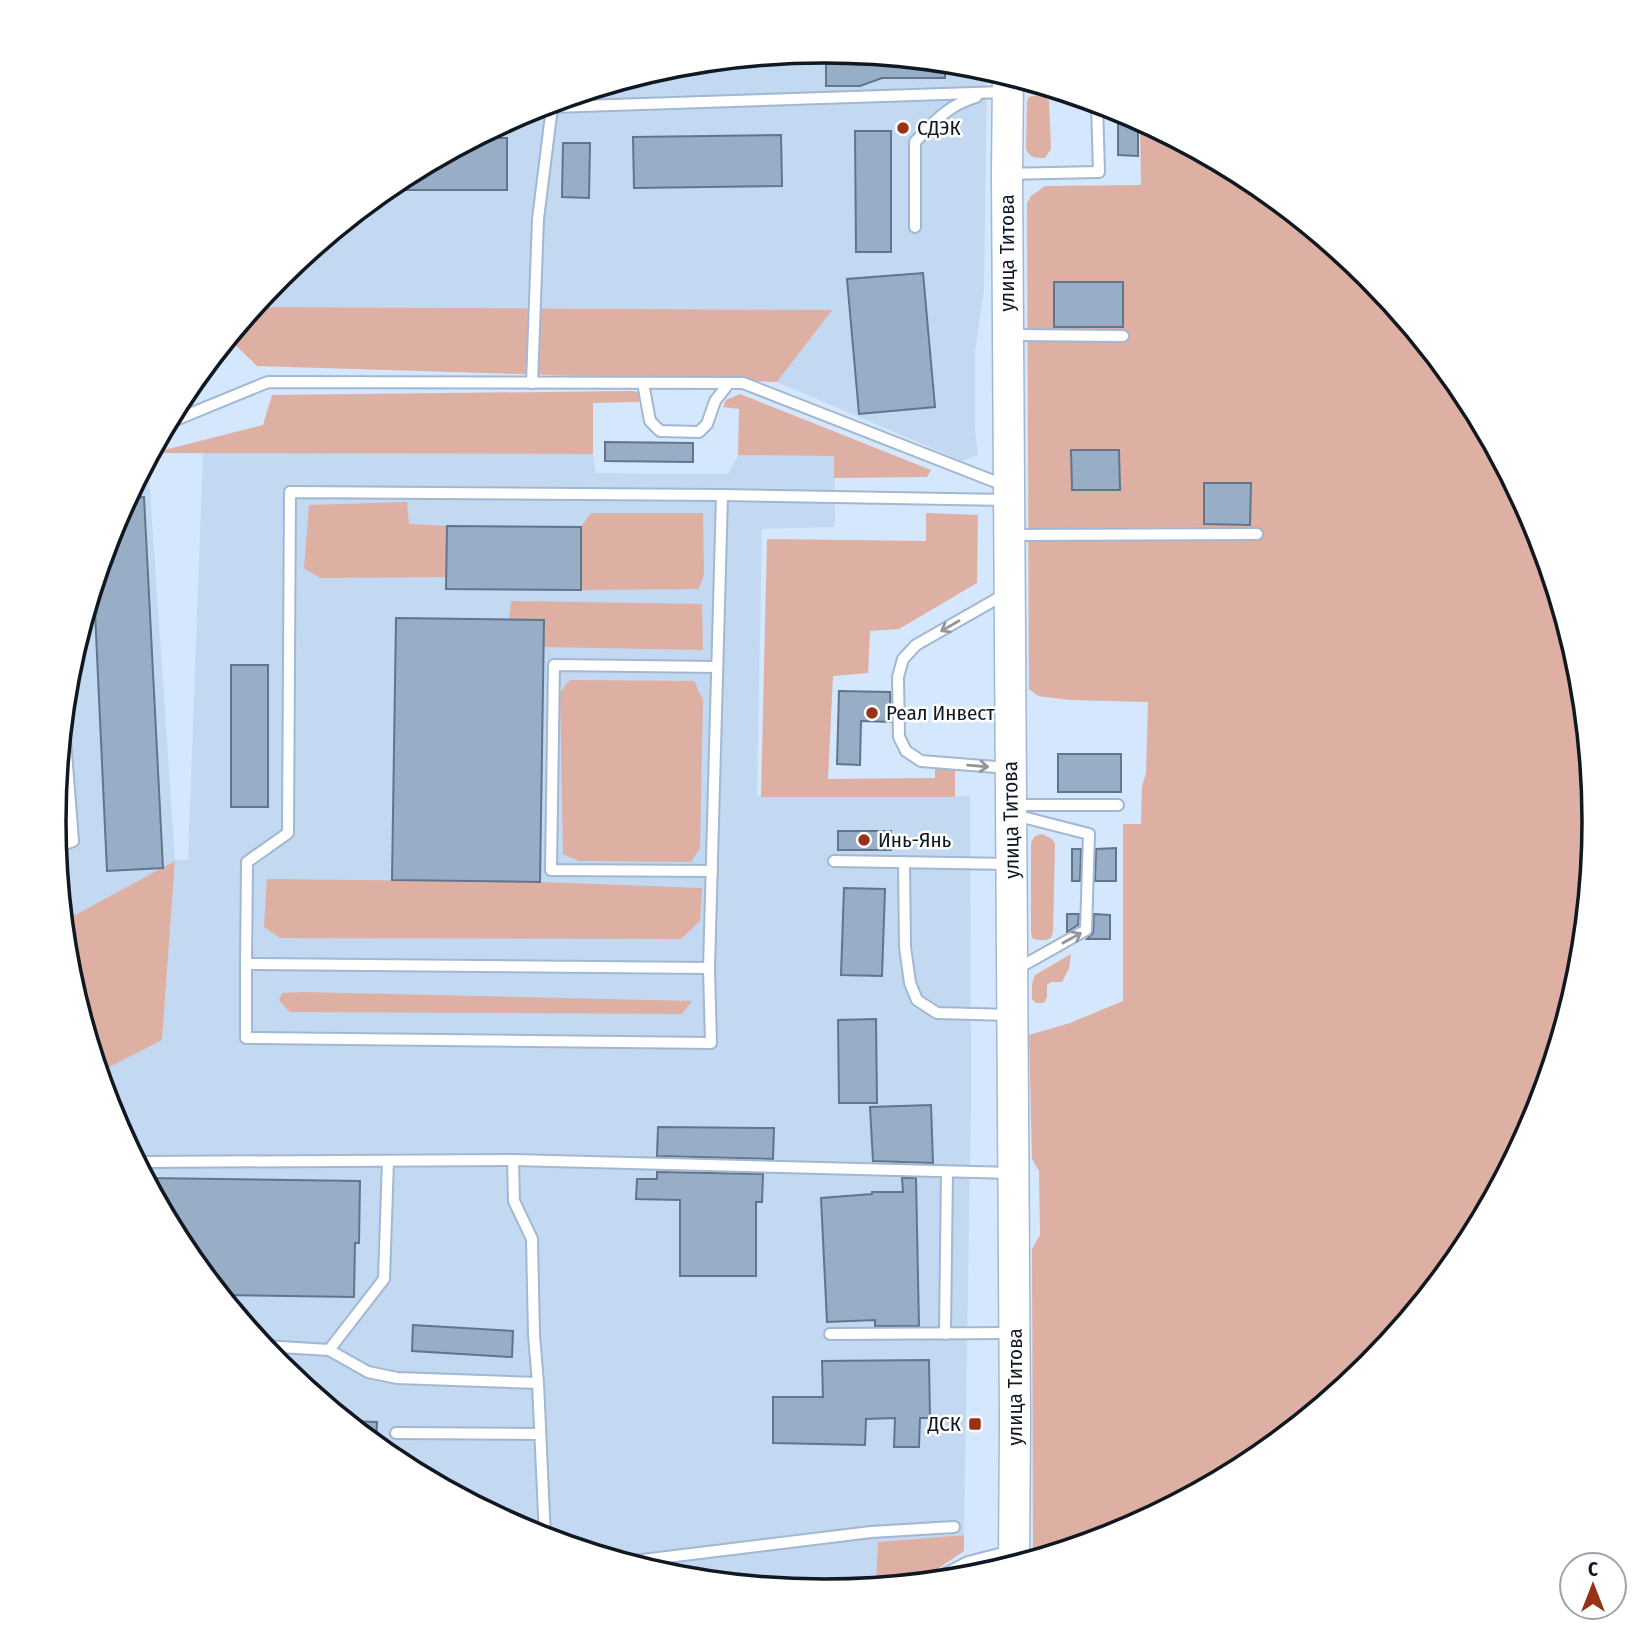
<svg xmlns="http://www.w3.org/2000/svg" width="1649" height="1642" viewBox="0 0 1649 1642" font-family="'Fira Sans Condensed',sans-serif">
	<rect width="100%" height="100%" fill="#d5e7fc"/>
	<!-- built -->
	<g fill="#c3d8f1">
		<polygon points="825,51 975,66 987,69 984,290 975,351 975,429 978,455 962,461 777,382 831,310 255,307 280,276 397,180 530,109 675,65"/>
		<polygon points="203,453 593,454 596,473 728,474 738,455 834,456 835,527 762,529 757,796 955,797 970,795 971,1098 964,1535 878,1542 876,1586 824,1591 674,1576 529,1532 396,1461 280,1365 184,1249 113,1115 100,1072 162,1040 175,862 64,921 54,821 69,670 113,526 148,461 175,860 188,860"/>
	</g>
	<!-- green -->
	<g fill="#deafa3">
		<path d="M1043 95 1049 101 1051 149 1045 158C1035 158 1030 158 1026 149L1027 103 1028 98 1032 96Z"/>
		<polygon points="1140,120 1253,181 1369,277 1465,393 1536,527 1580,671 1595,821 1580,972 1536,1116 1465,1249 1369,1366 1252,1462 1119,1533 1033,1559 1032,1249 1040,1235 1039,1171 1032,1159 1029,1035 1070,1023 1123,1001 1123,824 1141,824 1142,786 1146,773 1148,702 1070,700 1038,696 1029,689 1027,203 1031,196 1045,186 1141,185"/>
		<polygon points="255,307 832,310 777,382 257,366 229,339"/>
		<polygon points="632,391 637,392 642,398 638,402 593,403 593,454 152,453 263,425 272,395"/>
		<polygon points="740,394 931,470 927,477 834,478 834,456 738,455 739,409 723,407 726,400"/>
		<polygon points="407,502 409,524 447,526 446,577 320,578 304,568 309,505"/>
		<polygon points="591,513 703,513 704,574 699,589 581,590 581,527"/>
		<polygon points="926,513 978,515 977,583 899,629 870,631 868,673 833,676 828,779 935,778 935,767 955,766 955,797 761,797 767,539 926,541"/>
		<polygon points="511,601 702,604 703,650 543,647 543,620 509,619"/>
		<polygon points="570,680 694,681 703,700 700,848 691,862 579,861 563,854 560,692"/>
		<path d="M1042 834 1052 839 1055 844 1053 932 1051 938C1045 941 1039 941 1032 938L1031 931V844C1033 837 1035 835 1042 834Z"/>
		<polygon points="175,861 162,1040 100,1072 69,971 64,921"/>
		<polygon points="267,879 540,882 702,888 700,921 681,939 280,938 264,927"/>
		<polygon points="1071,954 1069,968 1062,982 1051,982 1047,985 1047,997 1044,1003 1036,1003 1032,999 1032,984 1035,975"/>
		<polygon points="303,992 692,1001 682,1014 290,1012 279,1001 282,993"/>
		<polygon points="964,1535 964,1551 918,1582 873,1586 876,1585 878,1542"/>
	</g>
	<!-- building -->
	<g fill="#98adc6" stroke="#61758c" stroke-width="2">
		<polygon points="826,51 945,63 945,78 882,78 860,86 826,86"/>
		<polygon points="1118,109 1138,119 1138,156 1118,155"/>
		<polygon points="855,131 891,131 891,252 856,252"/>
		<polygon points="781,135 782,186 634,188 633,137"/>
		<polygon points="476,138 507,138 507,190 385,190 397,180"/>
		<polygon points="563,143 590,143 589,198 562,197"/>
		<polygon points="923,273 935,407 859,414 847,279"/>
		<rect x="1054" y="282" width="69" height="45"/>
		<polygon points="605,442 693,443 693,462 605,461"/>
		<polygon points="1071,450 1119,450 1120,490 1072,490"/>
		<polygon points="1204,483 1251,483 1250,525 1204,524"/>
		<polygon points="144,497 163,868 107,871 94,590 113,526 128,498"/>
		<polygon points="447,526 581,527 581,590 446,589"/>
		<polygon points="396,618 544,620 540,882 392,880"/>
		<rect x="231" y="665" width="37" height="142"/>
		<polygon points="839,691 890,692 891,722 861,721 860,765 837,764"/>
		<rect x="1058" y="754" width="63" height="38"/>
		<rect x="838" y="831" width="53" height="19"/>
		<polygon points="1116,848 1116,881 1095,881 1096,849"/>
		<polygon points="1072,849 1081,849 1080,881 1072,881"/>
		<polygon points="844,888 885,889 882,976 841,975"/>
		<polygon points="1067,914 1079,914 1078,925 1067,932"/>
		<polygon points="1094,914 1110,915 1110,939 1087,939 1093,933"/>
		<polygon points="876,1019 877,1103 839,1103 838,1020"/>
		<polygon points="931,1105 933,1163 873,1161 870,1107"/>
		<polygon points="658,1127 774,1128 773,1159 657,1156"/>
		<polygon points="657,1172 763,1174 762,1202 756,1202 756,1276 680,1276 680,1200 636,1199 637,1179 657,1179"/>
		<polygon points="146,1178 360,1181 359,1243 355,1243 354,1297 222,1295 184,1249"/>
		<polygon points="902,1178 916,1178 919,1326 875,1326 875,1320 827,1322 821,1198 872,1194 872,1192 903,1192"/>
		<polygon points="413,1325 513,1331 512,1357 412,1351"/>
		<polygon points="929,1360 930,1418 920,1418 919,1447 894,1447 895,1418 866,1419 865,1445 773,1443 773,1397 823,1397 822,1361"/>
		<polygon points="347,1421 377,1422 376,1444 370,1440"/>
	</g>
	<g fill="none" stroke-linecap="round" stroke-linejoin="round">
		<defs>
			<g id="lane">
				<polyline points="1010,174 1099,172 1097,103"/>
				<path d="M915 227V142C934 122 948 105 976 97"/>
				<polyline points="1011,335 1123,336"/>
				<polyline points="532,383 538,219 552,107 1004,92"/>
				<polyline points="643,383 650,421 660,431 699,432 707,424 715,401 729,383"/>
				<polyline points="168,423 268,382 743,383 1006,486"/>
				<polyline points="1012,535 1257,534"/>
				<polyline points="1007,593 916,645 903,659 898,677 899,737 906,751 921,761 1008,768"/>
				<polyline points="1014,805 1118,805"/>
				<polyline points="57,847 73,841 64,727"/>
				<polyline points="834,861 1009,864"/>
				<polyline points="904,862 905,947 910,983 917,1000 937,1013 1010,1015"/>
				<polyline points="712,871 551,870 554,665 717,667"/>
				<polyline points="246,964 246,1038 711,1043 709,968 722,495"/>
				<polyline points="709,968 246,964 247,862 288,833 290,492 722,495 1007,500"/>
				<polyline points="1015,970 1086,930 1089,834 1015,815"/>
				<polyline points="513,1160 514,1201 532,1239 534,1335 538,1383 545,1537"/>
				<polyline points="138,1162 513,1160 1013,1173"/>
				<polyline points="830,1334 1012,1333"/>
				<polyline points="945,1334 947,1172"/>
				<polyline points="264,1346 329,1350 368,1372 397,1378 538,1383"/>
				<polyline points="329,1350 384,1279 388,1161"/>
				<polyline points="396,1433 540,1434"/>
				<polyline points="626,1562 871,1532 954,1527"/>
				<polyline points="932,1581 968,1562 1011,1551"/>
			</g>
			<polyline id="secondary" points="1008,76 1007,174 1015,1422 1014,1564"/>
		</defs>
		<!-- lane casing -->
		<use href="#lane" stroke="#a2b7d1" stroke-width="14"/>
		<!-- secondary casing -->
		<use href="#secondary" stroke="#a2b7d1" stroke-width="33"/>
		<!-- lane -->
		<use href="#lane" stroke="#fff" stroke-width="10"/>
		<!-- secondary -->
		<use href="#secondary" stroke="#fff" stroke-width="30"/>
	</g>
	<!-- one-way arrows -->
	<defs><path id="oneway-shaft" d="M-6 0H5M1.5-3L5.5 0L1.5 3" fill="none" stroke-width="1.6" stroke-linecap="round" stroke-linejoin="round" transform="scale(1.75)"/></defs>
	<g stroke="#93979b">
		<use href="#oneway-shaft" transform="translate(950 626) rotate(150)"/>
		<use href="#oneway-shaft" transform="translate(978 766) rotate(5)"/>
		<use href="#oneway-shaft" transform="translate(1072 938) rotate(-29)"/>
	</g>
	<!-- markers -->
	<g fill="#993117" stroke="#fff" stroke-width="2.5">
		<circle cx="903" cy="128" r="7"/>
		<circle cx="872" cy="713" r="7"/>
		<circle cx="864" cy="840" r="7"/>
		<rect x="968" y="1417" width="14" height="14" rx="3.5"/>
	</g>
	<g text-anchor="middle" stroke-width="5" stroke-linejoin="round" paint-order="stroke">
		<!-- poi labels -->
		<g font-size="21" fill="#101821" stroke="#fff" text-anchor="start">
			<text x="917" y="135">СДЭК</text>
			<text x="886" y="720">Реал Инвест</text>
			<text x="878" y="847">Инь-Янь</text>
			<text x="961" y="1431" text-anchor="end">ДСК</text>
		</g>
		<!-- street labels -->
		<g font-size="21" fill="#101821" stroke="#fff">
			<text transform="translate(1007 253) rotate(-90)" y="7">улица Титова</text>
			<text transform="translate(1011 820) rotate(-91)" y="7">улица Титова</text>
			<text transform="translate(1015 1387) rotate(-90)" y="7">улица Титова</text>
		</g>
	</g>
	<!-- crop -->
	<path d="M0 0H1649V1642H0ZM66 821a758 758 0 1 1 1516 0a758 758 0 1 1-1516 0Z" fill="#fff" fill-rule="evenodd"/>
	<path fill="none" stroke="#101821" stroke-width="3.5" d="M66 821a758 758 0 1 1 1516 0a758 758 0 1 1-1516 0Z"/>
	<!-- north arrow -->
	<g transform="translate(1593 1586)"><circle r="33" fill="#ffffff" stroke="#9fa3a6" stroke-width="2"/>
	<path d="M0-5L12 26L0 18L-12 26Z" fill="#993117"/>
	<text y="-10" font-size="19" font-weight="bold" text-anchor="middle" fill="#101821">С</text>
	</g>
</svg>
